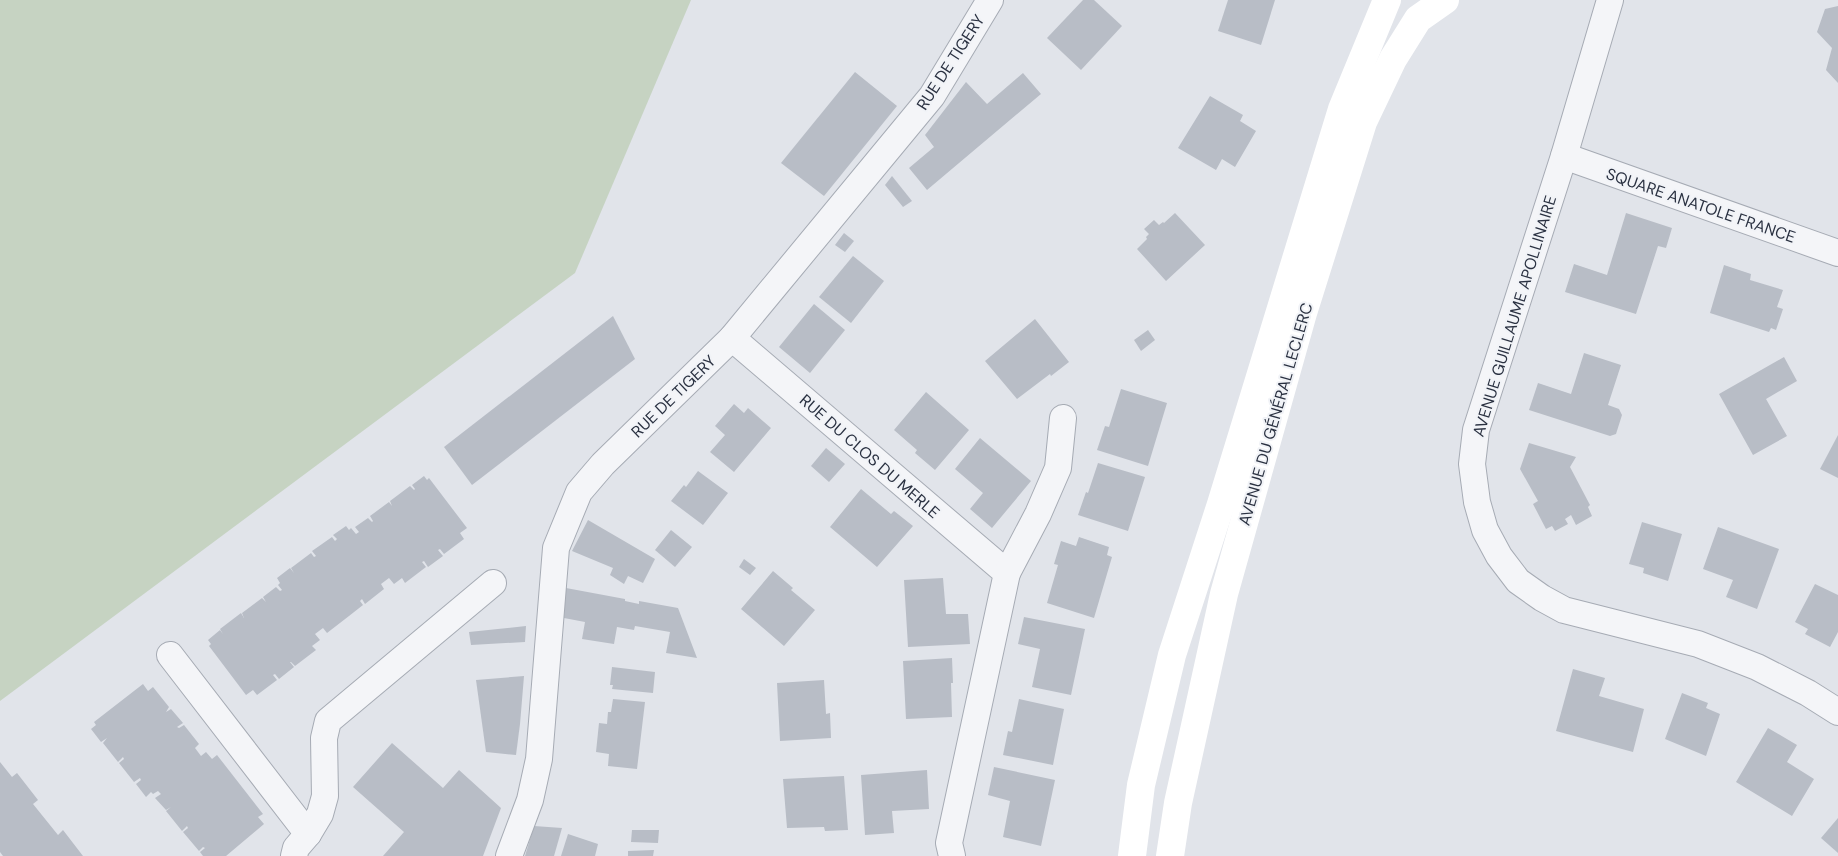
<svg xmlns="http://www.w3.org/2000/svg" width="1838" height="856" viewBox="0 0 1838 856" font-family="'DM Sans',sans-serif">
	<rect width="100%" height="100%" fill="#e1e4ea"/>
	<!-- green -->
	<polygon fill="#c6d3c2" points="0,0 691,0 575,273 0,701"/>
	<!-- building -->
	<g fill="#b8bdc6">
		<polygon points="1083,0 1094,0 1122,26 1081,70 1047,38"/>
		<polygon points="1228,0 1275,0 1261,45 1218,31"/>
		<polygon points="1838,6 1838,83 1826,70 1832,48 1817,32 1825,9"/>
		<polygon points="855,72 897,106 824,196 781,163"/>
		<polygon points="1023,73 1041,94 927,190 909,168 934,147 925,135 966,82 987,104"/>
		<polygon points="1210,96 1243,115 1240,121 1256,131 1235,167 1222,159 1216,170 1178,148"/>
		<polygon points="892,176 912,201 903,207 885,185"/>
		<polygon points="1175,213 1205,245 1166,281 1137,249 1147,239 1146,237 1149,234 1144,229 1154,220 1159,225 1163,222 1164,223"/>
		<polygon points="1626,213 1672,228 1666,248 1658,246 1636,314 1565,292 1574,264 1607,275"/>
		<polygon points="844,233 854,241 845,252 835,245"/>
		<polygon points="853,256 884,281 851,323 819,297"/>
		<polygon points="1724,265 1751,274 1750,280 1783,290 1777,307 1783,309 1776,330 1771,328 1769,332 1710,313"/>
		<polygon points="814,304 845,330 810,373 779,347"/>
		<polygon points="613,316 635,359 472,485 444,447"/>
		<polygon points="1035,319 1069,362 1051,376 1050,374 1017,399 985,361"/>
		<polygon points="1148,330 1155,340 1141,351 1134,340"/>
		<polygon points="1584,353 1621,365 1608,405 1619,409 1622,415 1616,434 1610,436 1529,410 1538,383 1571,394"/>
		<polygon points="1784,357 1797,381 1766,399 1787,436 1753,455 1719,394"/>
		<polygon points="1121,389 1167,403 1148,466 1097,450 1105,426 1109,427"/>
		<polygon points="926,392 969,430 935,470 915,453 917,450 894,430"/>
		<polygon points="734,404 744,413 748,408 771,428 734,472 710,452 725,435 715,426"/>
		<polygon points="1838,435 1838,478 1820,469"/>
		<polygon points="980,438 1031,481 992,528 970,509 983,493 955,469"/>
		<polygon points="1529,443 1576,457 1570,467 1590,505 1588,507 1592,516 1576,525 1571,515 1565,519 1568,524 1555,531 1552,526 1546,529 1533,504 1538,501 1520,469"/>
		<polygon points="826,448 845,464 829,482 811,466"/>
		<polygon points="1098,463 1145,477 1128,531 1078,515 1086,492 1088,493"/>
		<polygon points="698,471 728,493 703,525 671,501 684,485 686,487"/>
		<polygon points="424,476 427,480 429,478 467,528 460,533 464,539 444,554 440,549 438,550 443,556 428,567 424,561 422,562 426,567 405,583 402,578 394,584 389,578 381,584 384,589 365,604 362,599 360,601 363,605 349,616 327,633 323,628 315,634 320,640 312,646 316,650 295,666 291,662 290,662 294,667 279,679 275,674 273,675 277,680 257,695 253,690 246,695 209,646 211,644 208,640 220,630 223,634 220,629 241,613 244,618 242,613 262,598 266,602 263,597 276,587 280,591 282,590 278,585 280,583 277,578 290,568 294,573 291,568 311,553 314,557 316,556 312,551 332,537 335,541 337,539 333,535 346,526 349,530 351,528 356,534 359,532 355,527 368,518 372,522 373,521 370,516 389,502 392,506 390,501 410,486 414,490 415,489 412,485"/>
		<polygon points="861,489 891,514 894,511 913,526 877,567 830,527"/>
		<polygon points="588,520 655,559 643,583 628,576 624,584 610,575 613,568 572,551"/>
		<polygon points="1642,522 1682,534 1668,581 1643,573 1644,568 1629,564"/>
		<polygon points="1718,527 1779,549 1757,609 1726,597 1733,580 1703,569"/>
		<polygon points="671,530 692,547 675,567 655,550"/>
		<polygon points="1079,537 1109,547 1107,555 1112,557 1094,618 1047,603 1058,565 1054,564 1061,541 1076,546"/>
		<polygon points="744,559 756,568 750,575 739,567"/>
		<polygon points="773,571 793,588 791,590 815,610 784,646 741,609"/>
		<polygon points="943,578 946,614 968,614 970,644 908,647 904,580"/>
		<polygon points="1815,584 1838,595 1838,632 1830,647 1805,634 1808,629 1795,622"/>
		<polygon points="566,588 625,599 625,601 639,604 639,601 678,608 697,658 666,653 670,632 635,626 634,630 617,627 614,644 582,639 585,622 564,618"/>
		<polygon points="1024,617 1085,629 1071,695 1032,687 1040,649 1018,644"/>
		<polygon points="526,626 525,642 471,645 469,632"/>
		<polygon points="952,658 953,683 951,683 952,717 906,719 903,661"/>
		<polygon points="612,667 655,672 653,693 612,689 613,685 610,685"/>
		<polygon points="1573,669 1605,678 1599,696 1644,709 1633,752 1556,731"/>
		<polygon points="524,676 520,724 516,755 486,752 476,680"/>
		<polygon points="824,680 826,714 830,713 831,738 780,741 777,683"/>
		<polygon points="143,684 148,691 153,687 169,707 166,712 171,709 183,723 177,727 179,728 184,725 199,744 195,748 201,756 206,752 212,759 217,755 263,814 258,817 264,824 226,856 203,856 200,852 205,848 203,847 199,851 183,832 188,828 187,826 182,831 166,811 171,807 166,810 155,798 161,794 158,791 153,794 151,792 146,797 136,784 141,780 140,778 134,782 119,763 124,759 123,757 118,762 103,743 107,738 101,742 91,729 96,725 94,722"/>
		<polygon points="1682,693 1708,703 1706,708 1720,714 1706,756 1665,739"/>
		<polygon points="613,699 645,702 637,769 608,766 609,754 596,752 599,723 607,724 608,712 611,712"/>
		<polygon points="1019,699 1064,709 1053,765 1003,755 1008,731 1012,732"/>
		<polygon points="1768,728 1797,745 1787,762 1814,779 1792,816 1736,782"/>
		<polygon points="392,743 443,788 459,770 501,808 483,856 383,856 404,832 353,787"/>
		<polygon points="0,762 12,777 17,773 38,800 33,804 58,835 63,830 83,856 3,856 0,852"/>
		<polygon points="994,767 1055,780 1041,846 1003,837 1010,801 988,795"/>
		<polygon points="927,770 929,809 892,811 894,833 865,835 861,775"/>
		<polygon points="844,776 848,830 825,831 824,827 787,828 783,779"/>
		<polygon points="1838,818 1838,853 1821,838"/>
		<polygon points="534,826 562,828 554,856 525,856"/>
		<polygon points="632,830 659,830 658,843 631,842"/>
		<polygon points="568,834 598,844 595,856 561,856"/>
		<polygon points="654,850 653,856 628,856 628,851"/>
	</g>
	<g fill="none" stroke-linecap="round" stroke-linejoin="round">
		<defs>
			<g id="minor">
				<polyline points="1610,0 1564,156 1476,430 1472,464 1477,502 1485,530 1499,556 1518,581 1542,598 1564,610 1698,644 1757,667 1808,693 1838,712"/>
				<polyline points="1564,156 1838,253"/>
				<polyline points="732,338 1007,573 949,843 952,856"/>
				<polyline points="1007,573 1038,514 1058,468 1063,418"/>
				<polyline points="170,655 308,834"/>
				<polyline points="294,856 296,848 308,834 320,814 325,796 324,738 328,721 493,583"/>
				<polyline points="509,856 530,800 539,759 556,548 579,492 603,464 732,338 932,96 990,0"/>
			</g>
		</defs>
		<!-- minor casing -->
		<use href="#minor" stroke="#a6abb4" stroke-width="28"/>
		<!-- minor -->
		<use href="#minor" stroke="#f4f5f8" stroke-width="26"/>
		<!-- secondary -->
		<g stroke="#fff" stroke-width="28">
			<polyline points="1132,856 1141,785 1172,655 1221,504 1342,109 1387,0"/>
			<polyline points="1170,856 1178,803 1224,594 1303,313 1363,122 1393,59 1418,19 1445,0"/>
		</g>
	</g>
	<g text-anchor="middle" stroke-width="4" stroke-linejoin="round" paint-order="stroke">
		<!-- street labels -->
		<g font-size="16" fill="#2a3141" stroke="#f1f3f7">
			<text transform="translate(950 62) rotate(-57)" y="6">RUE DE TIGERY</text>
			<text transform="translate(1701 205) rotate(19)" y="6">SQUARE ANATOLE FRANCE</text>
			<text transform="translate(1514 316) rotate(-73)" y="6">AVENUE GUILLAUME APOLLINAIRE</text>
			<text transform="translate(673 396) rotate(-44)" y="6">RUE DE TIGERY</text>
			<text transform="translate(1275 414) rotate(-74)" y="6">AVENUE DU GÉNÉRAL LECLERC</text>
			<text transform="translate(870 456) rotate(41)" y="6">RUE DU CLOS DU MERLE</text>
		</g>
	</g>
</svg>
